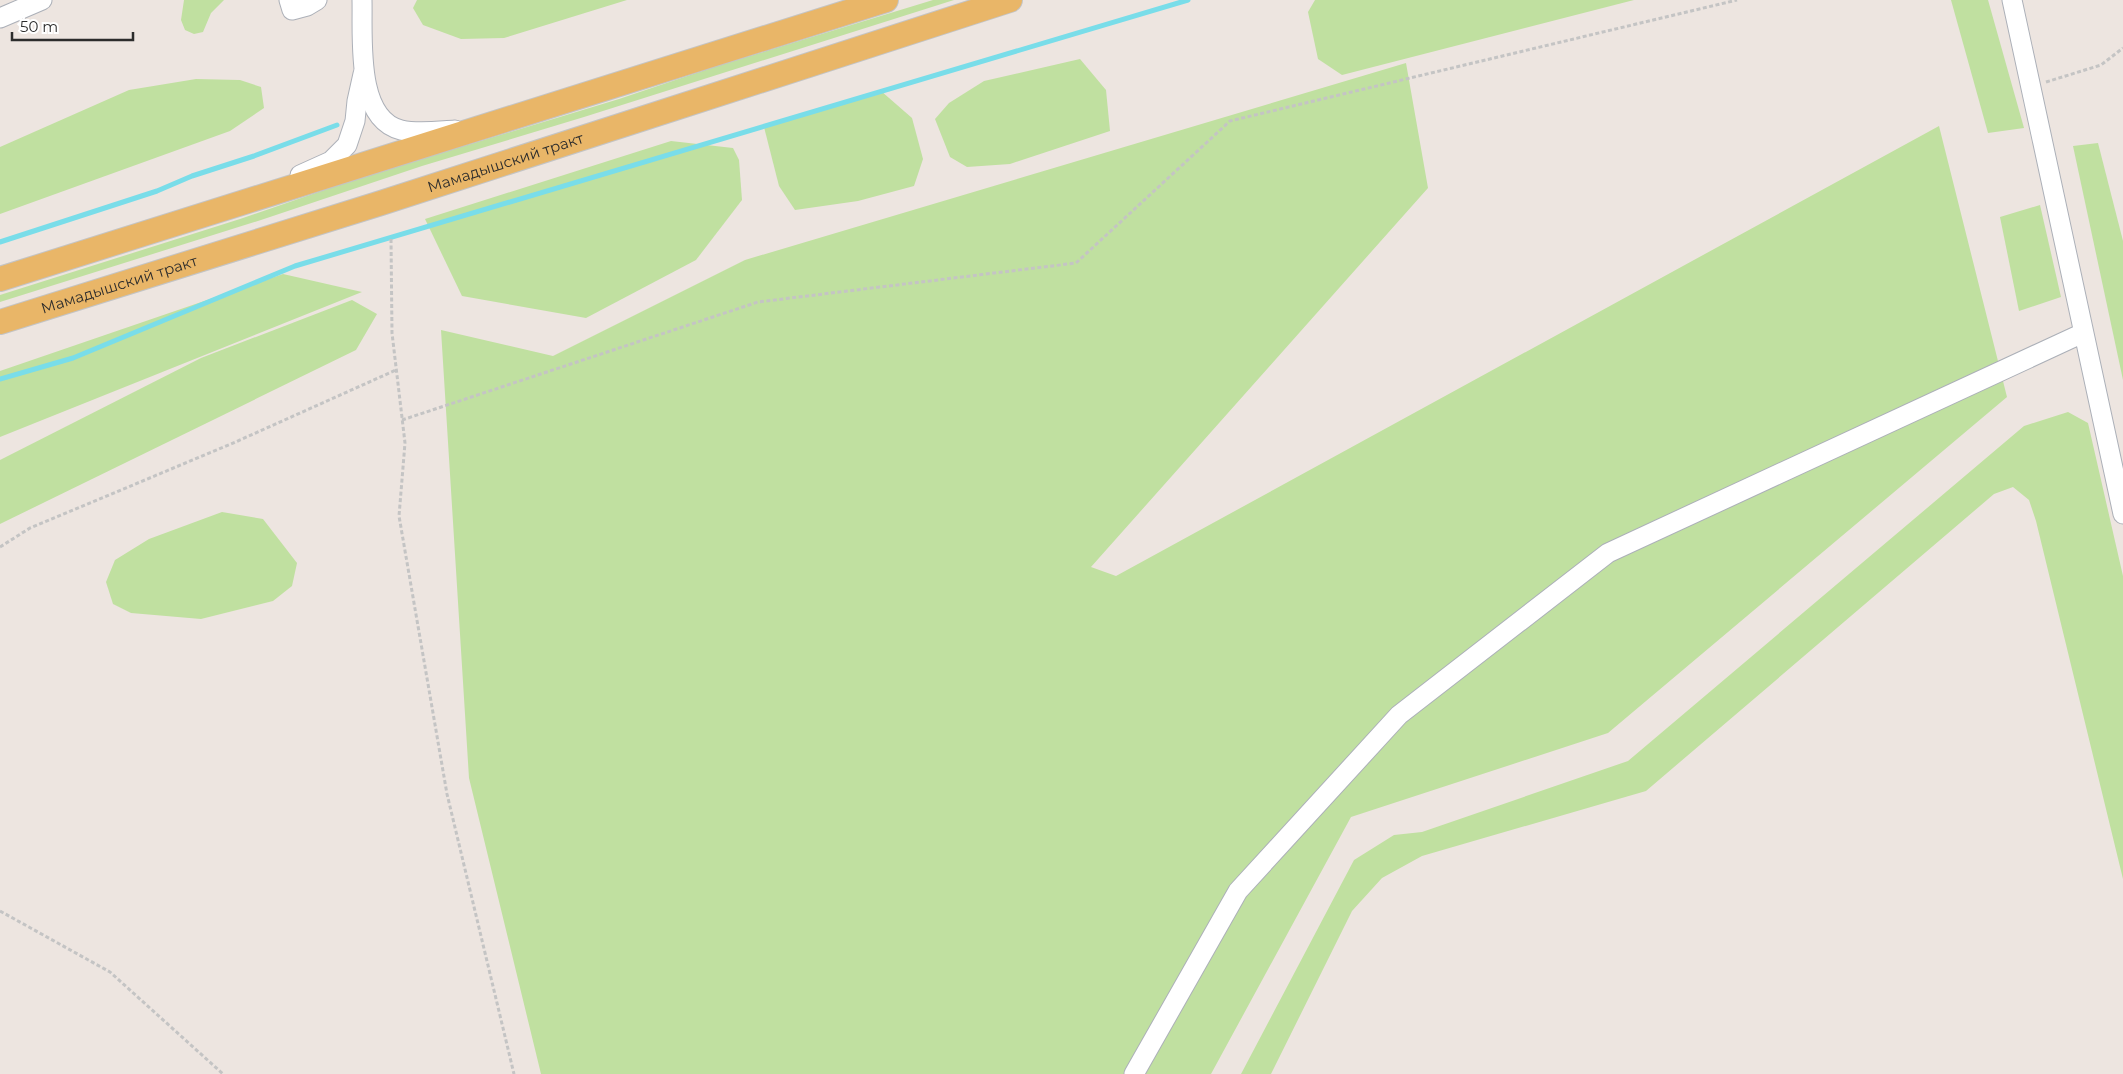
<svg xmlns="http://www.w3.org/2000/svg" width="2123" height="1074" viewBox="0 0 2123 1074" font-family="Montserrat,sans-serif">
	<rect width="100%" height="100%" fill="#ede5e0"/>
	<!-- green -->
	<g fill="#c0e0a0">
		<polygon points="184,0 224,0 211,13 203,32 194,34 185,30 181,20"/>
		<polygon points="417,0 627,0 504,38 461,39 423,25 413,8"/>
		<polygon points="933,0 954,0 584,117 422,166 261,220 0,302 0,295 240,219 365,176 619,99 717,66"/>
		<polygon points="1315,0 1634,0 1342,75 1318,59 1308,12"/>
		<polygon points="1951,0 1988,0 2024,128 1988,133"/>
		<polygon points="1080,59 1106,90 1110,131 1010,164 967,167 950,157 935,119 949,103 984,81"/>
		<polygon points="1406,63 1428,188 1091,567 1116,576 1939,126 2007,397 1608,733 1351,817 1211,1074 541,1074 469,778 441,330 553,356 745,260"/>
		<polygon points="196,79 240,80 261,87 264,108 230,131 0,214 0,147 129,90"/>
		<polygon points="881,91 912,118 923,159 914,186 858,201 795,210 779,186 764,127"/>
		<polygon points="671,141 733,148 739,160 742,200 696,260 586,318 462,296 425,219"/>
		<polygon points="2098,143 2123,241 2123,380 2073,146"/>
		<polygon points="2040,205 2061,297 2019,311 2000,217"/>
		<polygon points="283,274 362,292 0,437 0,371"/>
		<polygon points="352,300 377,314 356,350 0,524 0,460 201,358"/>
		<polygon points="2068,412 2088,423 2123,576 2123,879 2036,521 2029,500 2013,487 1994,494 1646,791 1422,856 1382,878 1352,911 1271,1074 1241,1074 1354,860 1394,835 1422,832 1628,761 2024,426"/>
		<polygon points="222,512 263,519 297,563 292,586 273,601 201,619 131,613 113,604 106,582 115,560 149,539"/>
	</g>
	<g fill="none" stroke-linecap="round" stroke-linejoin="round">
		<!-- stream -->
		<g stroke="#79dde9" stroke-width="5">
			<polyline points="0,242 157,191 192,176 254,156 337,125"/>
			<polyline points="0,379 73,358 295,266 1188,0"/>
		</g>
		<defs>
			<g id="minor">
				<polyline points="289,0 292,10 307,6 317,0"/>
				<path d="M362 0C363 36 355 119 401 130 418 134 438 131 455 130"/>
				<polyline points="2012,0 2123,514"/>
				<polyline points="0,18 42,0"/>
				<polyline points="300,175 331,161 347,145 355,121 357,101 363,74"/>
				<polyline points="1134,1074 1238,891 1399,715 1608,553 2083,333"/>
			</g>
			<g id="major">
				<polyline points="0,279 886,0"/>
				<path id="s1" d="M0 322 381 203 1010 0"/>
			</g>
		</defs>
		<!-- minor casing -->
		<use href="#minor" stroke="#acb0b8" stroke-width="21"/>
		<!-- major casing -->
		<use href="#major" stroke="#c4c4c4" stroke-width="26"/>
		<!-- path -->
		<g stroke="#c4c4c4" stroke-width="3" stroke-dasharray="4 2.5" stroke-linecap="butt">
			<polyline points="2046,82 2101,65 2123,48"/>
			<polyline points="391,239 392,333 405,443 399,516 447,794 514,1074"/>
			<polyline points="402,420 758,302 1076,263 1230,121 1737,0"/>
			<polyline points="0,547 30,528 231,444 396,370"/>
			<polyline points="0,911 110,972 223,1074"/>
		</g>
		<!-- minor -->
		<use href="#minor" stroke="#fff" stroke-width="19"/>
		<!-- major -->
		<use href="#major" stroke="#e9b668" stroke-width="24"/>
	</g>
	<g text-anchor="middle" stroke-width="5" stroke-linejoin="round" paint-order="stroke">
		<!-- street labels -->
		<g font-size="15" fill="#2c2c2c" stroke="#fff">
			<text dy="5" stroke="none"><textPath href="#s1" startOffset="530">Мамадышский тракт</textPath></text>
			<text dy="5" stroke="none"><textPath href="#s1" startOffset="125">Мамадышский тракт</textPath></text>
		</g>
	</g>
	<!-- scale -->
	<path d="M12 32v8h121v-8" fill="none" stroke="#2c2c2c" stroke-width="2.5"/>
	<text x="20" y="32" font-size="15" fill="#2c2c2c" stroke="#ffffff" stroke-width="4" paint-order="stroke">50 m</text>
</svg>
